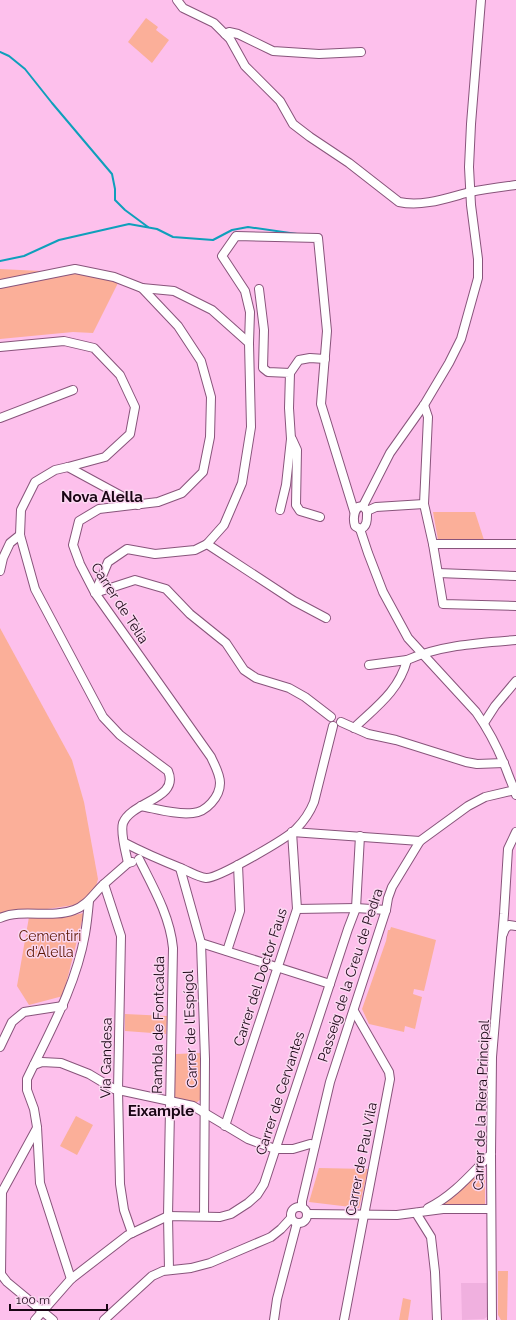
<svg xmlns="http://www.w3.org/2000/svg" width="516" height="1320" viewBox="0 0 516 1320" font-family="Raleway,sans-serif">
	<rect width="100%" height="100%" fill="#fdc0ec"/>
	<!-- built -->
	<polygon fill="#f0b0df" points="461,1283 489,1283 489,1313 488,1316 484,1319 462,1320"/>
	<!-- green -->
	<g fill="#fbaf99">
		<polygon points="146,18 158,27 156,30 169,40 152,63 128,42"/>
		<polygon points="0,269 122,275 93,333 73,332 0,339"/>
		<polygon points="433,512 475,512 484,540 438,540"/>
		<polygon points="0,628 72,760 84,802 98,879 95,890 81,904 0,916"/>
		<polygon points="84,913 63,996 29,1005 17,986 29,917 62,917"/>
		<polygon points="391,927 436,940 424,991 414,989 413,994 422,997 415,1029 405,1026 404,1032 369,1024 362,1009 386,941 388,930 390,930"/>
		<polygon points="125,1014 167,1016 166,1034 125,1031"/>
		<polygon points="201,1053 201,1099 196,1103 176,1099 174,1094 176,1054"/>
		<polygon points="76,1116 93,1125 77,1155 60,1146"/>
		<polygon points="319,1168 368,1169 359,1208 309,1202"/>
		<polygon points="482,1169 484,1169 485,1173 485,1207 443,1205 443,1203"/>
		<polygon points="498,1271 508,1271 507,1320 501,1320 498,1315"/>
		<polygon points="403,1298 411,1300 408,1320 399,1320"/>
	</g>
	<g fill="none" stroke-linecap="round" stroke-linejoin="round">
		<!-- stream -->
		<g stroke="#0f9fbb" stroke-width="2">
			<polyline points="0,52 9,56 25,69 52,103 112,174 115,189 115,200 125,210 148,227"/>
			<polyline points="0,261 24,256 59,240 129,224 157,229 173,237 213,240 232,230 248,227 297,234"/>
		</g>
		<defs>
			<g id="minor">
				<path d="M177 0 183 8 214 23 230 39 245 66 280 101 293 124 310 137 349 163 399 202C423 207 447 198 470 192 485 189 501 187 516 185"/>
				<polyline points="225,34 229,32 238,34 273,51 319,54 361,52"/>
				<path d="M0 284 75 269 114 277 142 288 178 326 201 361 211 397 210 437 203 472 182 493 158 502 99 509 79 521 73 545 80 564 95 593 211 757C215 766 220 774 220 783 220 797 206 812 193 813 176 815 157 809 141 806"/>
				<polyline points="142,288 174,291 212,310 249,343 251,427 242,483 224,525 207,544 195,550 155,554 127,549 108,562 95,593 135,580 166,589 190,614 226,643 244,670 256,678 289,688 305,697 331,717"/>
				<polyline points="259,289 264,330 263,368 268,372 290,373 289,408 291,439 286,485 280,510"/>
				<polyline points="249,343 250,312 245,291 222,256 236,236 318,238 327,331 321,404 354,511"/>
				<path d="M0 347 64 341 94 348 120 375 135 407 130 434 105 457 68 467 55 470 35 482 21 510 20 535 35 589 103 717 120 735 168 771C180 799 132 801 123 823 120 833 126 853 128 863"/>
				<polyline points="290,373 299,360 310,358 325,359"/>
				<polyline points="424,405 428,417 424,504 433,544 443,604 516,606"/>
				<polyline points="0,418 73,390"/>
				<polyline points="292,439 297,450 296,505 300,511 320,517"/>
				<polyline points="68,467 138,505"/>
				<polyline points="363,506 390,453 424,405 449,363 461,339 478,278 478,259 471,205 469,167 471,124 481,0"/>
				<path d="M363 506 367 511C367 518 368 527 360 529L355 526C353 519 353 513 358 507Z"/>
				<polyline points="367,511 376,507 424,504"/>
				<path d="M360 529 368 553 383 592 408 638 476 712C490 732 500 752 508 774 511 782 514 788 516 795"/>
				<polyline points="207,544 294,601 326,618"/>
				<polyline points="433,544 516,544"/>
				<polyline points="0,571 3,558 10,543 20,535"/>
				<polyline points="438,573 516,576"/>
				<polyline points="369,665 407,660"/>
				<polyline points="341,722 368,734 396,740 466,762 477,764 504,763"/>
				<polyline points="484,723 495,706 516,681"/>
				<path d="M354 728C376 707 399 691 407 660 441 645 479 643 516 640"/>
				<polyline points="292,832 420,841"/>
				<path d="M125 843C144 853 163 861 183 869 190 872 198 877 206 878 217 879 286 839 296 829 304 821 310 812 314 802L333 726"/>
				<path d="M139 859C153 887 170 916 173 948L168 1216 169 1270"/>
				<polyline points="180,868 201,943 205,1059 204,1216"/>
				<polyline points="104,884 121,936 118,1090 120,1184 124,1210 132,1233"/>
				<polyline points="297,909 356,908 386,910"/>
				<path d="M0 918C23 908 51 919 74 910 88 905 94 893 104 884 112 877 120 870 128 863L132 862"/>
				<polyline points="503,934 505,929 509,925 516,926"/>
				<polyline points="201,943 330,984"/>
				<polyline points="227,951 240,911 238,865"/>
				<polyline points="0,1047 12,1022 24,1012 63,1006"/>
				<polyline points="34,1065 42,1062 61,1063 89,1074 114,1089 193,1106 248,1139 275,1149 293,1149 310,1144 315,1145"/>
				<polyline points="225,1126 297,909 292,832"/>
				<circle cx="299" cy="1215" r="8"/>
				<polyline points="302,1207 302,1201 330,1082 386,910 388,898 392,887 420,841 468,806 485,797 515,790"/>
				<path d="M428 1208C453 1196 471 1174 491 1154"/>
				<polyline points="416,1213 431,1237 435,1272 437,1320"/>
				<polyline points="307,1214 397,1215 443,1209 491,1209"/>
				<polyline points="0,1273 7,1282 53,1320"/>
				<polyline points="1,1275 2,1192 37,1128"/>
				<path d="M71 1279 40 1183 37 1127 34 1109 27 1090V1079C49 1033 76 986 85 934 87 923 88 912 89 901"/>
				<polyline points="35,1320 71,1279 128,1235 168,1216 220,1217 231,1214 248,1203 257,1195 264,1184 348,929 356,908 360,836"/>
				<polyline points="104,1320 152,1276 163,1271 191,1268 210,1263 271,1237 281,1229 291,1218"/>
				<polyline points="274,1320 277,1299 297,1223"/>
				<polyline points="344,1320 390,1079 389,1072 354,1011"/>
				<polyline points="492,1320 491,1154 492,1057 504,914 508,849 516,832"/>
			</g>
		</defs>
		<!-- minor casing -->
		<use href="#minor" stroke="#88547b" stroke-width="10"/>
		<!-- minor -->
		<use href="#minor" stroke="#fff" stroke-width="8"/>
	</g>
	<g text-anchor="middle" stroke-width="3" stroke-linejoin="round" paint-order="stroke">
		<!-- street labels -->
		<g font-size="14" fill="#190514" stroke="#fbd7f1">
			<text transform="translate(120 603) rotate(57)" y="5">Carrer de Tèlia</text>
			<text transform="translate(350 975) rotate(-72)" y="5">Passeig de la Creu de Pedra</text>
			<text transform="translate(260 977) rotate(-72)" y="5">Carrer del Doctor Faus</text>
			<text transform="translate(158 1025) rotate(-89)" y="5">Rambla de Fontcalda</text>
			<text transform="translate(190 1029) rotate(-92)" y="5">Carrer de l'Espígol</text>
			<text transform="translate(106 1058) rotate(-89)" y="5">Via Gandesa</text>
			<text transform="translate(280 1093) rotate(-72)" y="5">Carrer de Cervantes</text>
			<text transform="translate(481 1105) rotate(-88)" y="5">Carrer de la Riera Principal</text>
			<text transform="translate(361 1159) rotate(-79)" y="5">Carrer de Pau Vila</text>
		</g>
		<!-- park labels -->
		<g font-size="14" fill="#5b1703" stroke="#fbd7f1">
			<text x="50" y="941">Cementiri<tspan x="50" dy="16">d'Alella</tspan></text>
		</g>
		<!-- neighbourhood labels -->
		<g font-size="15" font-weight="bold" fill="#190514" stroke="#fbd7f1">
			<text x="102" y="502">Nova Alella</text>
			<text x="161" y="1116">Eixample</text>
		</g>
	</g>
	<!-- scale -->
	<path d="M10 1304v6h97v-6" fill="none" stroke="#190514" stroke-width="2"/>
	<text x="16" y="1304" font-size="12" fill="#190514" stroke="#fbd7f1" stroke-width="3" paint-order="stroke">100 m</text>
</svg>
